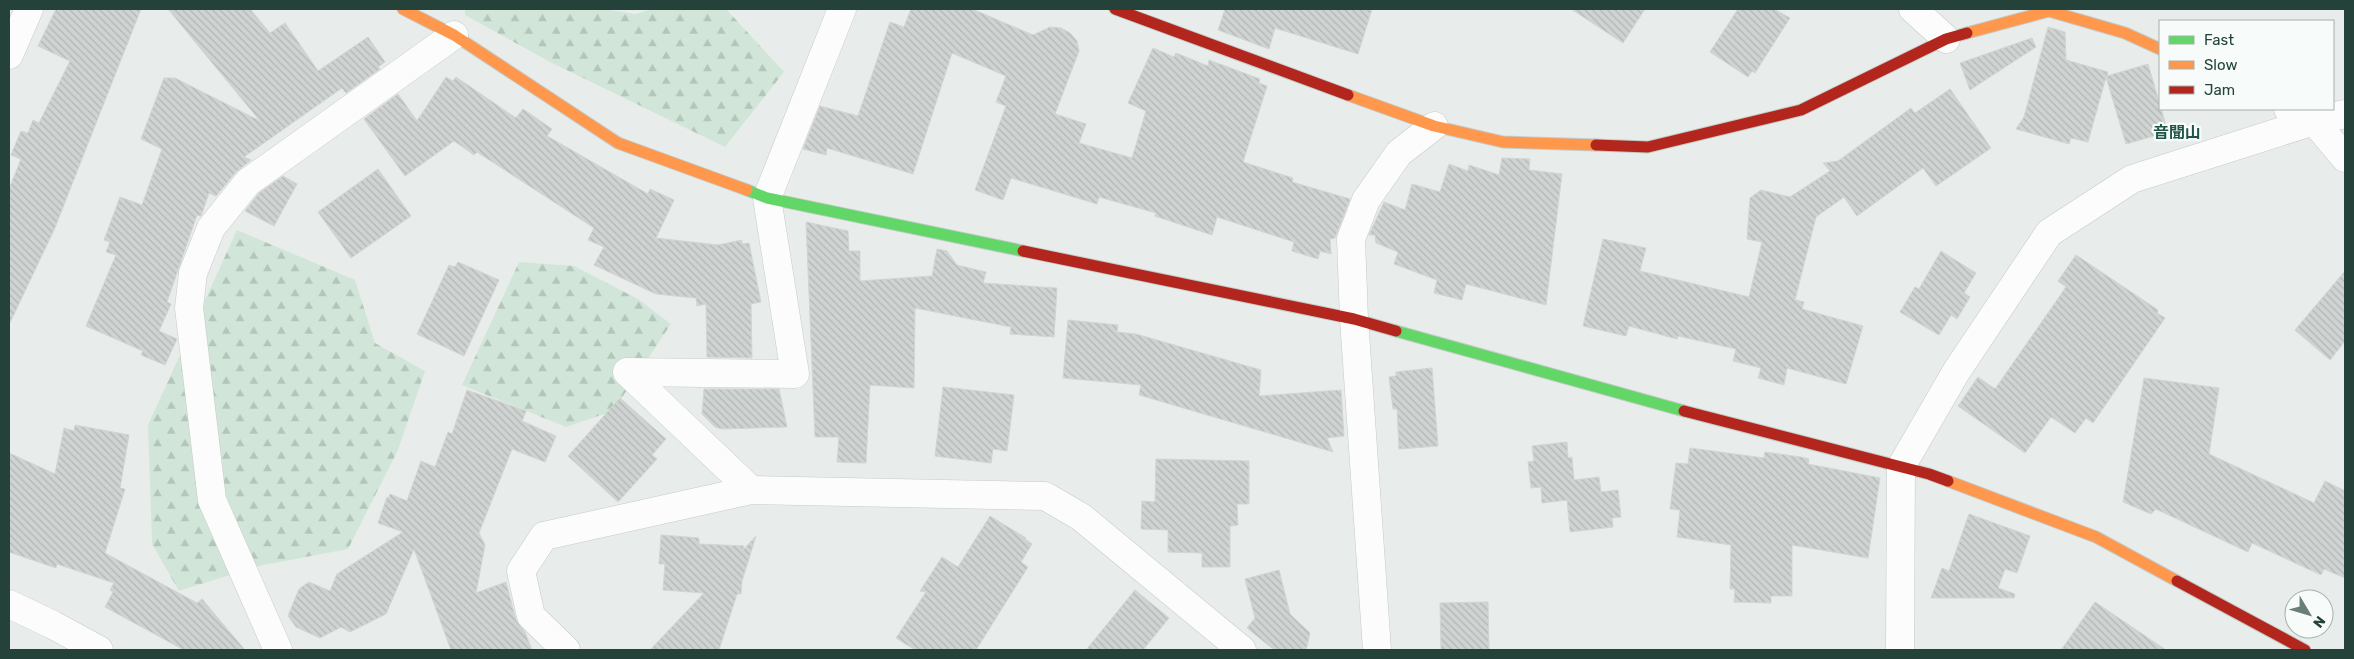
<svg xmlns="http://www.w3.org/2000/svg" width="2354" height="659" viewBox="0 0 2354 659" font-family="Rubik,'Noto Sans JP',sans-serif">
	<defs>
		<pattern id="forest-firs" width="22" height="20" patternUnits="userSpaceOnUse" patternTransform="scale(1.25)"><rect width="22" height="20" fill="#d1e6d8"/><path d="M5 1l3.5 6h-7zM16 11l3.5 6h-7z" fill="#b3c6ba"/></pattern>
		<pattern id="building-back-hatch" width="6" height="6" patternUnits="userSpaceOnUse" patternTransform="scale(1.25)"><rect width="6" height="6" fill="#cfd4d2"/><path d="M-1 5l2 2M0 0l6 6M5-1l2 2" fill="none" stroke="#b2b7b5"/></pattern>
	</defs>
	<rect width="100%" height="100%" fill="#e8edeb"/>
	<!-- forest -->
	<g fill="url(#forest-firs)">
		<polygon points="465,9 603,9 635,14 653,9 726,9 784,72 725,147 550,62 465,15"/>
		<polygon points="237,230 355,280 375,343 425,371 398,450 348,549 258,566 179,591 152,544 148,425"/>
		<polygon points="519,262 574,266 638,299 671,324 613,411 566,427 462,385"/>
	</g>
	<!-- building -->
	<g fill="url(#building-back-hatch)" stroke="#d1d6d4">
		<polygon points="56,9 141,9 54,230 9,325 9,189 21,159 11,155 21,131 28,133 33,120 39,123 70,61 38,46"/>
		<polygon points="168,9 250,9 270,33 285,23 318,71 368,37 385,62 378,67 380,69 346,93 342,88 244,157 251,160 236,172 216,196 209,193 201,216 197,215 167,302 171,304 159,331 177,339 165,365 141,355 143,351 86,326 116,255 106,252 110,242 104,240 120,197 142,205 162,149 141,139 164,78 175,78 260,121"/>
		<polygon points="911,9 972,9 1033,35 1050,27 1061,28 1070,33 1077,41 1079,51 1055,114 1086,124 1079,143 1132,158 1146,111 1128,103 1153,48 1174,57 1176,53 1208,66 1209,60 1260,79 1259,83 1267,86 1243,162 1293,178 1292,182 1350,199 1335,238 1330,239 1331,254 1320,251 1318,259 1292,251 1294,242 1217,217 1212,235 1155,216 1156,213 1099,197 1097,204 1011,178 1003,200 975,190 1006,106 996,102 1006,76 952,53 913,174 827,148 826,155 803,149 820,106 858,116 890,22 904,27"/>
		<polygon points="1225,9 1372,9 1358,54 1275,28 1269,49 1218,30"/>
		<polygon points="1571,9 1645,9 1623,43"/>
		<polygon points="1738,9 1774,9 1790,18 1755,73 1752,71 1748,77 1710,52"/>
		<polygon points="2048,27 2065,32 2066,60 2108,72 2107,76 2148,64 2168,132 2126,144 2106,77 2088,142 2071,138 2069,144 2016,129 2024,117"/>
		<polygon points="2032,38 2036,47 1970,90 1960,63"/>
		<polygon points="446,77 453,81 456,77 516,118 523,109 552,129 547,136 648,194 650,189 674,200 656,238 718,245 742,240 742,244 749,243 761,302 751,304 752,358 707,357 706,304 697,306 696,298 656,294 594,265 604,247 588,240 594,228 477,152 474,155 454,141 405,176 364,119 398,94 417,121"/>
		<polygon points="1950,89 1991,148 1936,186 1923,168 1857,216 1844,197 1816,217 1795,300 1804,302 1802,309 1863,326 1846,384 1787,368 1784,385 1758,378 1761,368 1733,361 1736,349 1678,336 1677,339 1629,326 1626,336 1583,326 1603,239 1646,248 1640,271 1749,297 1762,242 1747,239 1750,198 1761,190 1790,197 1830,171 1823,163 1838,161 1911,108 1915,113"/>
		<polygon points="1502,158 1530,159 1529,170 1562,174 1546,305 1466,284 1462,300 1434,293 1437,280 1394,264 1398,252 1376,243 1375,235 1369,235 1384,202 1405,210 1412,184 1440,192 1449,164 1468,171 1469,165 1499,175"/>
		<polygon points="378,169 411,216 351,258 318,212"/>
		<polygon points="283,176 297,184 274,226 245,211 259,193"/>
		<polygon points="806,222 848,231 849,251 860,251 860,281 932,276 937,249 947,251 957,265 986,272 983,283 1057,288 1054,337 1010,334 1011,327 915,308 914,388 870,385 866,463 837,462 839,437 815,437"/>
		<polygon points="1941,251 1976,273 1964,293 1970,297 1957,319 1951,315 1939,335 1900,312 1915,287 1919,289"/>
		<polygon points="2076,255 2158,310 2157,313 2165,318 2093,423 2086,418 2075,433 2051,417 2025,453 1958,406 1978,377 1995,389 2066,287 2058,281"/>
		<polygon points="458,262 499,280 464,356 417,334 449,265 455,267"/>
		<polygon points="2345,271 2345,341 2330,360 2295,330"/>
		<polygon points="1068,320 1118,325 1117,332 1136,334 1261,370 1259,396 1341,390 1344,436 1327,438 1333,452 1139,395 1141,385 1063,378"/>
		<polygon points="1432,368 1438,446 1399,449 1397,409 1393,409 1389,377 1396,376 1396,372"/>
		<polygon points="2144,378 2219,388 2209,454 2314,503 2325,481 2345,491 2345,578 2324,569 2321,575 2252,543 2248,552 2156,509 2151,514 2123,502"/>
		<polygon points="943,387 1014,395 1007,451 993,449 991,463 935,456"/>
		<polygon points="704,389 779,389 787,427 722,429 715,427 702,414"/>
		<polygon points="467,390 526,411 522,421 556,436 545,462 512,449 479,533 485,545 476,593 506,582 516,620 525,632 532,650 451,650 414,549 386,614 350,632 341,627 320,638 296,627 288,616 299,589 309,582 330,591 337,574 403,532 378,523 387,497 389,498 390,494 407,501 421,461 435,467 448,432 452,434"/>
		<polygon points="620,398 666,439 652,455 657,459 618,502 568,456"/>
		<polygon points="75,425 129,435 120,488 125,489 105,553 197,603 202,599 245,650 184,650 105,607 113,592 110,590 114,583 57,564 56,568 9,552 9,453 55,474 64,428 74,431"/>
		<polygon points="1567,442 1568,458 1572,457 1574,480 1599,477 1601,492 1618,490 1621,517 1612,518 1613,527 1570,532 1567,500 1542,503 1541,487 1531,488 1528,462 1534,461 1532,446"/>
		<polygon points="1690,448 1764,458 1765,452 1801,457 1809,459 1808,464 1880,478 1868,558 1792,545 1792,596 1771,596 1771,603 1734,602 1735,589 1730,589 1731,545 1677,537 1680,510 1670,509 1676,463 1688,464"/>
		<polygon points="1156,459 1249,461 1249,504 1237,504 1238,525 1230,526 1230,567 1202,567 1202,553 1168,552 1168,530 1141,529 1142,501 1155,502"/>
		<polygon points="1969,514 2030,536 2017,573 2005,569 1998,588 2015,594 2014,598 1931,598 1942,568 1949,571"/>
		<polygon points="990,516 1026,538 1025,539 1032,544 1021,562 1028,567 976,650 915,650 896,638 926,592 920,591 942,557 958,567"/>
		<polygon points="661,535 699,538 699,544 744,546 743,550 756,536 742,581 741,594 737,594 719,650 650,650 704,593 663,590 665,564 659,564"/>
		<polygon points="1279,570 1290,614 1310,633 1306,650 1274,650 1247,628 1255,618 1245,579"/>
		<polygon points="1135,590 1169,618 1143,650 1086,650"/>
		<polygon points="1488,602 1489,650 1441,650 1440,603"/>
		<polygon points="2095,602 2166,650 2061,650"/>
	</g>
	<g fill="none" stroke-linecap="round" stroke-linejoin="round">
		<defs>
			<g id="street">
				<polyline points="1913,9 1946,39"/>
				<polyline points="9,55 29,9"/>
				<polyline points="2288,109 2314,121 2345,158"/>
				<polyline points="751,490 627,372 795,374 767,198 842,9"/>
				<polyline points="9,604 53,625 99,650"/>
				<polyline points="278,650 212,500 189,308 193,273 211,228 248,182 454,35"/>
				<polyline points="566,650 531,616 521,571 544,536 751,490 1045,496 1081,517 1242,650"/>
				<polyline points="1377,650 1354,319 1351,239 1366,200 1399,153 1434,126"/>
				<polyline points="1900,650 1901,467 1956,372 2049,233 2132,179 2314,121 2345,114"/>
			</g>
			<g id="fast">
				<polyline points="747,190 767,198 1023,251"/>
				<polyline points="1396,331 1684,411"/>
			</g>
			<g id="slow">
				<polyline points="403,9 454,35 618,143 747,190"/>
				<polyline points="1967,33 2049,11 2125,33 2160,49"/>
				<polyline points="1348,95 1434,126 1503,142 1596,145"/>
				<polyline points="1948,481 2096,537 2177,581"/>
			</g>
			<g id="jam">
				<polyline points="1115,9 1348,95"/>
				<polyline points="1596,145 1648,147 1801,110 1946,39 1967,33"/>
				<polyline points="1023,251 1354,319 1396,331"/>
				<polyline points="1684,411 1929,474 1948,481"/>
				<polyline points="2177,581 2305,650"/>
			</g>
		</defs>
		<!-- street casing -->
		<use href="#street" stroke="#c5cac8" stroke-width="29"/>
		<!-- fast casing -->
		<use href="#fast" stroke="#c3cbc8" stroke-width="13"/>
		<!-- slow casing -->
		<use href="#slow" stroke="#c3cbc8" stroke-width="13"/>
		<!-- jam casing -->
		<use href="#jam" stroke="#c3cbc8" stroke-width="13"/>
		<!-- street -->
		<use href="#street" stroke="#fcfcfc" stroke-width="28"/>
		<!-- fast -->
		<use href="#fast" stroke="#63d668" stroke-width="11"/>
		<!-- slow -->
		<use href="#slow" stroke="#ff974d" stroke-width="11"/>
		<!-- jam -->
		<use href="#jam" stroke="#b3261e" stroke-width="11"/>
	</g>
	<g text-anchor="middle" stroke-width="4.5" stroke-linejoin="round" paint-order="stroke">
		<!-- quarter labels -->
		<g font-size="16" font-weight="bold" fill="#1f5548" stroke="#f7fbf9">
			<text x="2177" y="138">音聞山</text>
		</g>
	</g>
	<!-- border -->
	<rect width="2354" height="659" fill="none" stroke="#24423a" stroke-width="20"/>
	<!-- legend -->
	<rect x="2159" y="20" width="175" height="90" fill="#f7fbf9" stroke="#a3b1ad"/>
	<rect x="2169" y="36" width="25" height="8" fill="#63d668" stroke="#a3b1ad"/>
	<text x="2204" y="45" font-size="15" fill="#24423a">Fast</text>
	<rect x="2169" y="61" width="25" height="8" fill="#ff974d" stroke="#a3b1ad"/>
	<text x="2204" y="70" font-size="15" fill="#24423a">Slow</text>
	<rect x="2169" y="86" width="25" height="8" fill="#b3261e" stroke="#a3b1ad"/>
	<text x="2204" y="95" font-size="15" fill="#24423a">Jam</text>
	<!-- north arrow -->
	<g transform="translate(2309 614) rotate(128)"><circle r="24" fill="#f7fbf9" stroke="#a3b1ad"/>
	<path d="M0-4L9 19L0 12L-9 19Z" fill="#697e78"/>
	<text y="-8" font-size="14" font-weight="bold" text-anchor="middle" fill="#24423a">N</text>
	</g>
</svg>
